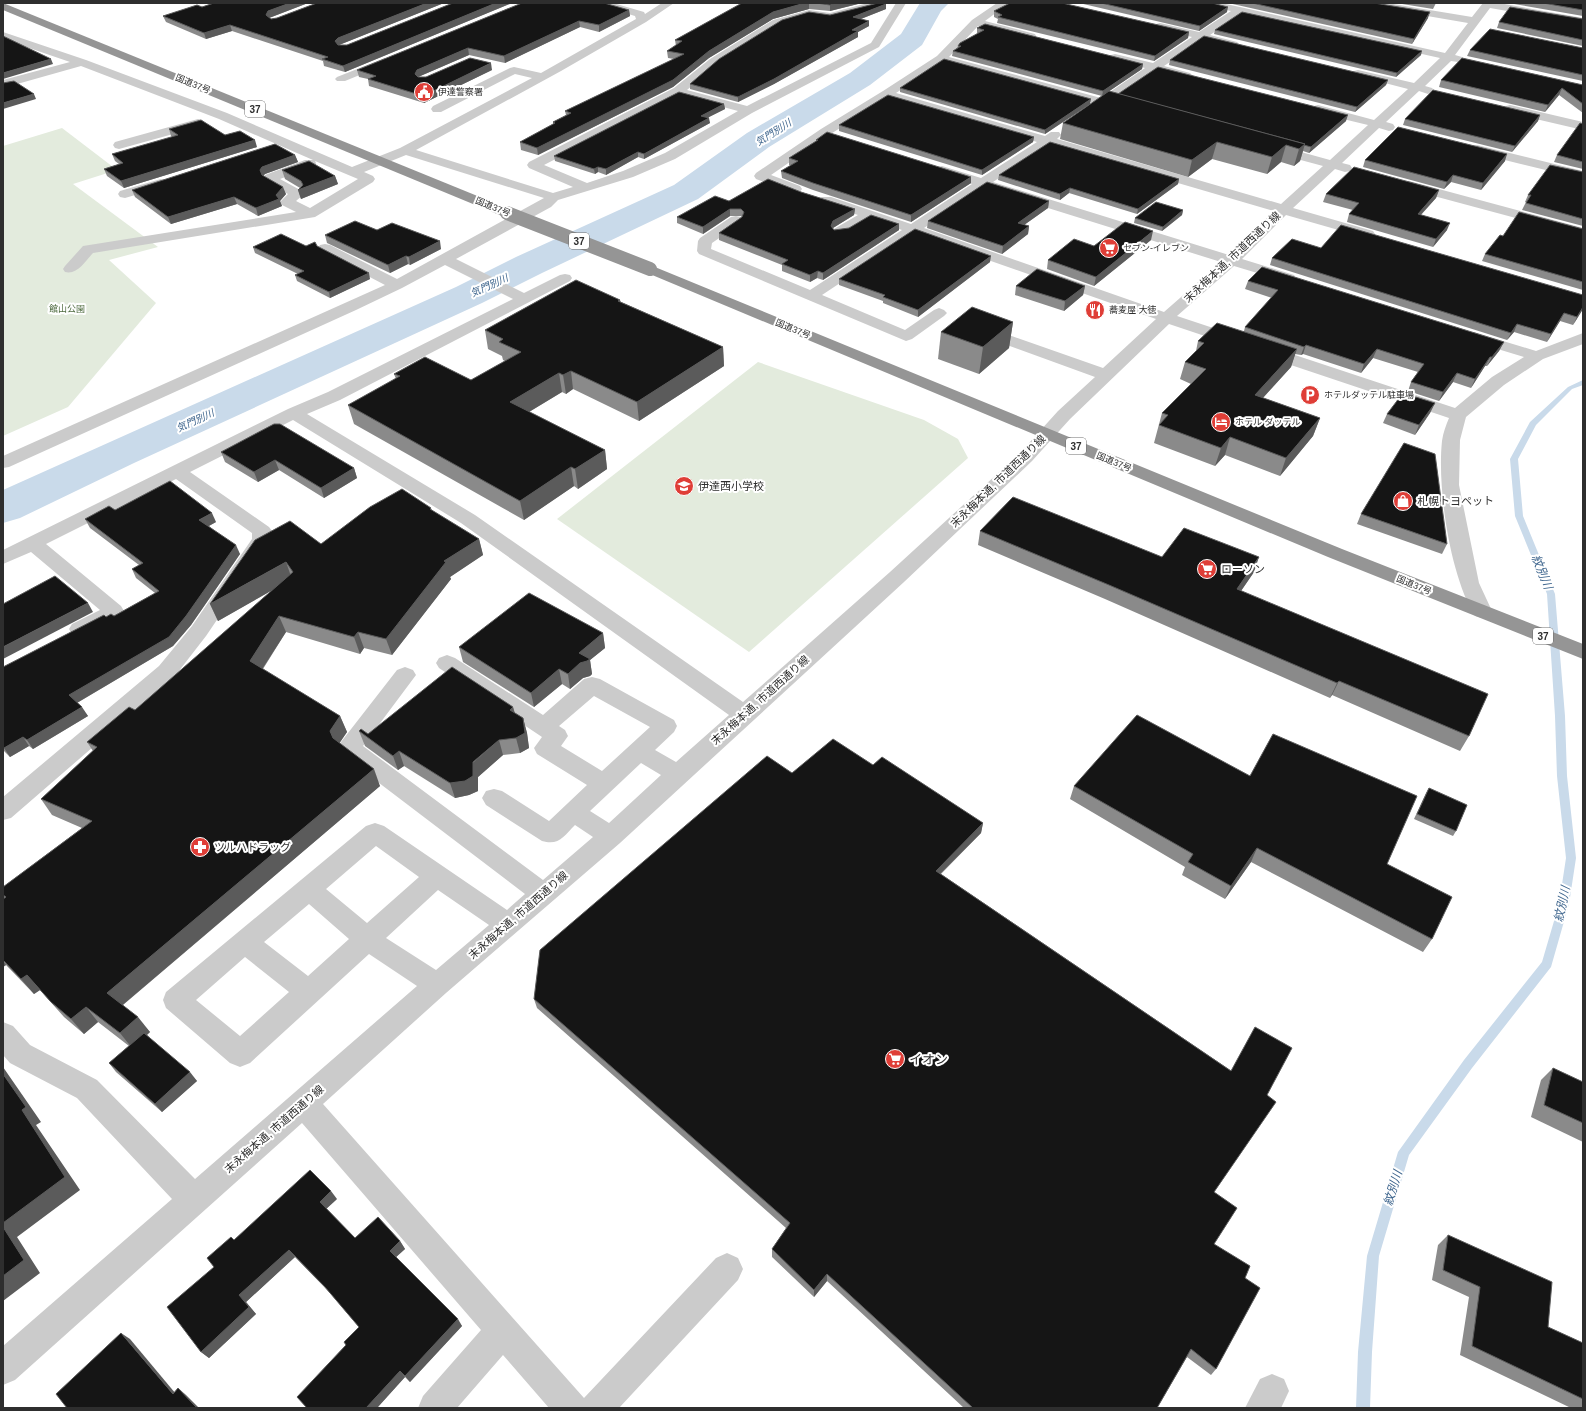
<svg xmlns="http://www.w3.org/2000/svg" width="1586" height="1411" viewBox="0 0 1586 1411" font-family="Helvetica,'Noto Sans JP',sans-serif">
	<rect width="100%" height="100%" fill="#fff"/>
	<!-- green -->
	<g fill="#e3ebdd">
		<polygon points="62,128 117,170 73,184 158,247 109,260 156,303 68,407 3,436 3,146"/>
		<polygon points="758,362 924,420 958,439 968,458 749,652 557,519"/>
	</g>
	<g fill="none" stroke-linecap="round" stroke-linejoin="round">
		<!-- stream -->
		<polygon fill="#c9daea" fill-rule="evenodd" points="1583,380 1583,385 1572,389 1536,425 1518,459 1523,516 1555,594 1565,716 1567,776 1576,858 1569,904 1551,967 1472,1068 1409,1155 1379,1256 1372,1352 1370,1408 1356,1408 1358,1352 1367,1256 1398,1152 1464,1060 1542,962 1559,904 1566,858 1557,776 1555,716 1547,594 1515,516 1510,459 1530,422 1568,387"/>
		<!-- river -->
		<polygon fill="#c9daea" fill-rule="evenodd" points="920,3 949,3 941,11 922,45 870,85 769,147 698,199 542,273 482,303 134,463 20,518 3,523 3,490 456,287 516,257 674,185 747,133 850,73 901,34"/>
		<!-- minor -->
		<g fill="#cbcbcb" fill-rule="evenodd">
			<path d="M597 3H613L644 12 645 14 662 3H674L646 22 561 71 416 150 553 193 573 187 529 168 527 165 529 162 674 88 710 59 773 20 809 10 830 13 868 3H885L884 5 830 19 809 16 781 24 718 63 687 90 747 106 871 43 896 3H906L879 47 752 113 675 159 633 177 558 200 551 207 456 259 524 293 560 275 565 274 570 275 572 278 570 281 340 400 307 414 475 515 743 702 890 572 1020 453 1058 411 1095 377 977 334 975 331 977 328 983 326 989 328 1103 368 1156 319 914 234 822 295 905 330 934 310 939 308 944 310 947 313 944 316 912 339 906 341 699 254 697 251 698 241 700 238 731 217 736 216 741 217 743 220 741 223 712 243 711 249 810 290 902 230 871 219C860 226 846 238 834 235L832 232 834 229 858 215 821 203 819 200 821 197H831L911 224 972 184 937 173 935 170 937 167 942 166 981 178 1037 142 888 98 829 135 771 175 800 186 802 189 800 192H790L756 179 754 176 756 173 821 129 883 91 937 56 972 20 997 3H1009L985 21 1035 34 1036 36 1035 38 1031 39 978 26 949 57 1101 98 1145 68 1111 59 1109 57 1111 55 1115 54 1153 63 1192 37 1156 28 1155 26 1156 24 1160 23 1199 32 1231 11 1203 5 1202 3H1221L1240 7 1445 53 1468 23 1369 6 1364 3H1387L1472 17 1483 3H1499L1583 18V24L1490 8 1455 55 1462 57 1464 59 1462 61 1458 62 1451 61 1425 86 1432 88 1434 90 1432 92 1428 94 1419 91 1386 122 1393 124 1395 127 1393 130 1389 131 1379 128 1342 163 1350 165 1352 168 1350 171 1345 172 1335 169 1293 208 1373 231 1375 234 1373 237 1368 238 1363 237 1286 215 1242 259 1294 275 1296 278 1294 281 1289 282 1284 281 1234 266 1177 316 1455 408 1492 377 1524 357 1468 340 1466 337 1468 334 1474 332 1480 334 1536 351 1583 333V344L1543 359 1504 385 1466 417 1460 440 1459 485 1479 583 1492 611 1489 616 1482 618 1475 616C1450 576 1437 488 1442 441 1443 433 1446 425 1449 418L1169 324 1070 419 1032 461 904 582 620 843 446 993 323 1104 584 1398 716 1258 727 1253 738 1258 743 1269 738 1280 619 1408H549L503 1355 457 1408H418L423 1396 481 1330 302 1123 15 1380 3 1385V1346L172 1199 77 1098 10 1063 3 1055V1022L13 1026 30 1045 97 1080 195 1179 417 986 369 954 250 1063 240 1067 230 1063 166 1008 163 1000 166 992 366 826 375 823 384 826 507 910 525 894 341 754 338 748 341 742 397 670 405 667 413 670 416 675 363 746 543 880 593 837 575 825C564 836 559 846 542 841L486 805 482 798 486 791 494 789 502 791 549 821 587 785 537 754 534 748 542 737 439 668 436 663 439 658 447 655 455 658 543 715 584 679 592 677 600 679 674 720 677 726 674 732 655 750 676 762 729 715 461 523 293 420 190 472 269 527 272 531V539L206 636 175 676 11 818 3 820V797L159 666 192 626 252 539V533L176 479 46 544 121 606 124 611 121 616C107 623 88 639 72 634L69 629 72 624 100 610 31 552 3 564V550L288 409 328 392 513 299 445 265 402 288 356 310 9 467 3 468V456L385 285 320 251 318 248 320 245 325 244 330 245 397 279 544 198 406 155 364 172 373 176 375 179 373 182 315 217 93 253C85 261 78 275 65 272L63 269 65 266 83 246 296 212 282 205 280 202 288 194 265 181 263 178 265 175 305 160H313L219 119 81 66 3 88V80L70 62 3 39V32L86 60 227 113 352 167 400 148 532 78 515 74 441 112H433L431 109 433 106 510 68 514 67 541 73 636 19 635 16 598 5ZM1241 14 1440 58 1414 83 1358 70 1354 71 1352 73 1354 75 1408 89 1374 120 1318 105 1314 106 1312 109 1314 112 1368 125 1330 160 1272 144 1267 145 1266 148 1267 151 1323 166 1281 204 1057 139 1061 135 1059 132H1051L1045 136 896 93 943 62 1093 103 1089 107 1091 110H1099L1104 106 1125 112 1129 111 1131 108 1129 105 1112 101 1157 71 1186 78 1190 77 1192 75 1190 73 1164 66 1203 40 1233 47 1237 46 1239 44 1237 42 1210 35ZM679 95 738 111 665 153 623 171 587 183 544 165ZM1048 145 1274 211 1229 255 993 182ZM315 161 358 179 310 208 296 201 304 194 302 191 280 179 315 166 316 163ZM984 188 1221 262 1164 312 924 228ZM594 696 650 727 602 771 561 746 568 736 565 730 559 726ZM641 763 661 775 609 823 590 811ZM376 846 419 877 367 923 326 889ZM438 890 489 925 436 970 386 938ZM309 904 349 939 308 976 264 942ZM245 957 289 992 240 1036 196 1000Z"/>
			<polygon points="385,58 389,59 391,61 389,63 345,81 337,81 335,79 337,77"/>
			<polygon points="1510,105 1583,122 1583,130 1506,112 1504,109 1506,106"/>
			<polygon points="198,119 202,120 204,123 202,126 119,149 115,148 113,145 115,142"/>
			<polygon points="1477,145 1583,171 1583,179 1472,152 1471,149 1472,146"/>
			<polygon points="161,179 166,180 168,183 166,186 125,198 120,197 118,194 120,191"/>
			<polygon points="1409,181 1583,228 1583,236 1404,188 1402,185 1404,182"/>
			<polygon points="1272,1374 1284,1379 1289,1391 1281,1408 1245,1408 1260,1379"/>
		</g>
		<!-- highway -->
		<g fill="#959595" fill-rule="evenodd">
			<polygon points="3,3 512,210 514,213 512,216 507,217 502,216 3,10"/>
			<polygon points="650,265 1342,549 1583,644 1583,659 1328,557 645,272 643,269 645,266"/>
		</g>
		<!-- highway-bridge -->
		<polyline stroke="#959595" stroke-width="14" points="507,213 650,269"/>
	</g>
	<!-- wall -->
	<g fill="#8a8a8a">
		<polygon points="214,3 308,3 269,18 271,19 277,18 317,3 444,3 339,45 347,45 453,3 512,3 345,72 324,66 323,61 232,31 206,39 166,22 163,16 202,7"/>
		<polygon points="742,3 862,3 830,11 809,9 773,19 709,58 673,87 538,155 521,150 520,142 553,124 553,122 566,115 565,111 674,59 668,58 667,51 676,46 675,40"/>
		<polygon points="1079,3 1212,3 1227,12 1199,31"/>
		<polygon points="1228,3 1374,3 1428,18 1412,44"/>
		<polygon points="1396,3 1436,3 1433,9"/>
		<polygon points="1514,3 1583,3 1583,16 1514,4"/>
		<polygon points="886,4 886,9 861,19 869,26 858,32 858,37 774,84 738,102 690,89 690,84 830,15"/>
		<polygon points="629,10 630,16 599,32 580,27 505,63 469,55 418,77 426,77 492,70 424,103 369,86 368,79 359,77 357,70"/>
		<polygon points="994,11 1189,32 1188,38 1154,61 997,23 998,19 994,17"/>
		<polygon points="1583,19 1583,46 1497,28 1499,22"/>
		<polygon points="977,28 1143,64 1142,69 1102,96 952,56 953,51 957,48 958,46 978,33 977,33"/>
		<polygon points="1215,30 1421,55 1396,77 1214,34"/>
		<polygon points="1583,48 1583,81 1467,56 1470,50"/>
		<polygon points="1170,60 1388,80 1386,85 1355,112 1169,65"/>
		<polygon points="1441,80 1583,85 1583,113 1559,95 1545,112 1439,87"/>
		<polygon points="900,88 1090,104 1045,134 900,92"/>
		<polygon points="1118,94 1346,121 1309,153 1303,151 1300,161 1294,166 1281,162 1267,174 1212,159 1188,177 1060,139 1063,123"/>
		<polygon points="724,104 725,109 707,118 710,123 644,159 638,157 606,175 598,172 595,174 555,161 554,156"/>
		<polygon points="1540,115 1538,121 1512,152 1403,125 1405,119"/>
		<polygon points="1583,124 1583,169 1554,162 1557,155"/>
		<polygon points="839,125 1034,137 1033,142 982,175 839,131"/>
		<polygon points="169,129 225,135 257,147 124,188 107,176 104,169 119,164 115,161 112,154 173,137 171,136"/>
		<polygon points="816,140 971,183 911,222 813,190 782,178 781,171 791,165 789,165 789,158 816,141"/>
		<polygon points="295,155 298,162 265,174 263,176 286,194 280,201 282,206 258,216 237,204 171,224 135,197 132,190"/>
		<polygon points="1365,160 1505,161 1481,190 1451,182 1444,189 1363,167"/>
		<polygon points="282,170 335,176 338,184 301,199 298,190 300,188 285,179"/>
		<polygon points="1583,172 1583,226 1522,210 1526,202 1525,202 1528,195"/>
		<polygon points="999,175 1179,179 1178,184 1137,214 1069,193 1060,200 998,180"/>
		<polygon points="1439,190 1436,198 1421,215 1447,230 1433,247 1347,222 1349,214 1353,210 1323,202 1326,194"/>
		<polygon points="801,192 855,209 854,215 833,228 834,230 899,230 823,280 817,278 810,282 782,271 782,265 719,240 719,233 742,217 741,216 730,216 703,234 677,223 677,217 729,201"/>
		<polygon points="1049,201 1048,208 1024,225 1029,226 1028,234 1002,254 927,228 928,221"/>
		<polygon points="1183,210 1182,215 1162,231 1134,223 1135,218"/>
		<polygon points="1583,229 1583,290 1482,261 1485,254 1503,236"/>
		<polygon points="377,230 441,249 410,265 408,264 390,273 327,243 325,235"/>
		<polygon points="1151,240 1094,286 1047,269 1048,260 1094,246"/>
		<polygon points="306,246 317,246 370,279 330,298 297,281 295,275 298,274 255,253 253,247"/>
		<polygon points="1321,248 1583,295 1583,309 1573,325 1560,321 1547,342 1514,332 1507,340 1270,265 1272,258"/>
		<polygon points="990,262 918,317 883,303 883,301 839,285 839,279"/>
		<polygon points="1248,281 1504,342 1499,351 1487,366 1485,366 1471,388 1453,382 1439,401 1408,391 1411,382 1418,372 1373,358 1361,373 1303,354 1301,355 1295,354 1291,367 1263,398 1320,418 1313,436 1280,476 1225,455 1215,466 1154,443 1162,413 1191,384 1180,379 1185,362 1196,351 1198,341 1244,331 1245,327 1272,298 1245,289"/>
		<polygon points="1016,286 1085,286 1083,295 1064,311 1015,295"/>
		<polygon points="620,300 621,302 723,347 724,366 639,421 573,389 566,394 562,392 529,412 605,450 607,469 578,489 574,486 524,520 354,424 348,405 396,379 394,374 471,380 505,361 503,360 502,356 488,349 485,330"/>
		<polygon points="1013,322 1009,348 979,374 938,359 941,332"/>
		<polygon points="1435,403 1430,413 1415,435 1383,423 1387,414"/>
		<polygon points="221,452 354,468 357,478 324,498 279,470 258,482 225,462"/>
		<polygon points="431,508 432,511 479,539 483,555 450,577 451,579 392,655 364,648 360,654 286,632 263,669 340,716 347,732 339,743 380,786 123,1005 150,1032 147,1035 197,1081 162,1112 116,1072 109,1063 129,1046 98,1022 84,1034 64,1017 40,990 34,994 6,965 3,967 3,899 4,898 3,897 3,887 82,828 52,815 41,799 93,751 87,742 135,710 274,589 218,621 210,604 321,544"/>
		<polygon points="115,510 216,522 209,526 240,554 191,625 173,646 77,703 88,716 33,749 29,746 10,757 4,751 3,751 3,667 106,617 114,616 155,593 136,578 132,569 139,565 90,528 85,519"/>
		<polygon points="1361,514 1447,544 1442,554 1357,524"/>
		<polygon points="980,531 1162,557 1254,572 1241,591 1469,736 1460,751 1332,695 1330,698 1105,599 978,545"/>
		<polygon points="603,633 605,648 590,660 592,674 590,676 583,678 570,689 562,684 534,707 463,662 459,647"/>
		<polygon points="513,707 515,713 523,718 527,733 529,748 520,753 503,755 478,777 478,791 469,795 455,798 404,766 398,770 365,746 359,731 368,734"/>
		<polygon points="873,765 983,823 981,833 941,874 1267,1095 1270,1110 1214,1192 1214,1244 1245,1278 1216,1369 1211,1375 1187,1357 1157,1408 964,1408 827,1281 814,1297 772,1257 772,1249 786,1228 537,1008 534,999 792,773"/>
		<polygon points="1074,786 1387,864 1432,939 1423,952 1251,862 1225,899 1182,875 1185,867 1070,799"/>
		<polygon points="1429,788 1456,831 1453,836 1414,819 1426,793"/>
		<polygon points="1553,1068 1583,1082 1583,1142 1531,1117 1541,1080"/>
		<polygon points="337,1199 326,1209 355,1238 400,1241 405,1249 396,1257 462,1326 410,1382 405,1377 377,1408 307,1408 346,1345 359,1327 331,1294 295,1257 246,1302 256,1314 209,1358 201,1352 214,1267 234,1240"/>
		<polygon points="1448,1235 1548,1327 1583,1343 1583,1408 1571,1408 1460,1355 1469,1297 1432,1280 1438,1245"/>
	</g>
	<!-- shaded-wall -->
	<g fill="#5b5b5b">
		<polygon points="290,3 308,3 269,18 266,15 268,11"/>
		<polygon points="427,3 444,3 339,45 336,48 335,41 338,38"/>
		<polygon points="496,3 512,3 345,72 343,66"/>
		<polygon points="805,3 809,3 809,9 773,19 709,58 673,87 538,155 537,148 709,51 773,12"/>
		<polygon points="837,3 862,3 830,11 830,5"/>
		<polygon points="886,4 886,9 853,22 853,17"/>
		<polygon points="1228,7 1227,12 1199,31 1200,26"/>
		<polygon points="629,10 630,16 599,32 599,25"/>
		<polygon points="1430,12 1428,18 1412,44 1414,39"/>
		<polygon points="579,21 580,27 505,63 504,56"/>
		<polygon points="869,21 869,26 858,32 858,37 774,84 738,102 738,97"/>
		<polygon points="230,25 232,31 206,39 204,33"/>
		<polygon points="1189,32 1188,38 1154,61 1155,56"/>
		<polygon points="468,48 469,55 418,77 416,81 415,74 417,70"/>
		<polygon points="1422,51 1421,55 1396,77 1397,73"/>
		<polygon points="51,59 53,64 3,79 3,73"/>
		<polygon points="491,63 492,70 424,103 423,96"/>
		<polygon points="1143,64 1142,69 1102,96 1103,91"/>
		<polygon points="1388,80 1386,85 1355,112 1357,107"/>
		<polygon points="1562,88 1559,95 1545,112 1548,105"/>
		<polygon points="34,94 36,99 3,109 3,103"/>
		<polygon points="1091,99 1090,104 1045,134 1045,130"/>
		<polygon points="724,104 725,109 701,121 701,116"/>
		<polygon points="1348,115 1346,121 1309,153 1311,147"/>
		<polygon points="1540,115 1538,121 1512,152 1515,146"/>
		<polygon points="709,118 710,123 644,159 644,154"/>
		<polygon points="1034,137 1033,142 982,175 982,170"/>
		<polygon points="255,140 257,147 124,188 121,181"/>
		<polygon points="1217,142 1212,159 1188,177 1192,160"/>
		<polygon points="1305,144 1300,161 1294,166 1299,149"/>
		<polygon points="1286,145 1281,162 1267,174 1272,157"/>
		<polygon points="638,152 638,157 606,175 606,169"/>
		<polygon points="1507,154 1505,161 1481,190 1483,183"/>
		<polygon points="295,155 298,162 265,174 262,177 260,170 262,167"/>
		<polygon points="598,167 598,172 595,174 594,169"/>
		<polygon points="1453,175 1451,182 1444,189 1447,182"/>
		<polygon points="335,176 338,184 301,199 298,190"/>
		<polygon points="971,177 971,183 911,222 911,215"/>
		<polygon points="1179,179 1178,184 1137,214 1138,209"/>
		<polygon points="283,187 286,194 280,201 282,206 258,216 256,208 276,195"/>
		<polygon points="1070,188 1069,193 1060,200 1060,194"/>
		<polygon points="1439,190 1436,198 1415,221 1418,214"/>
		<polygon points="234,197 237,204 171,224 168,217"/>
		<polygon points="1049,201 1048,208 1017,230 1018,223"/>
		<polygon points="730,209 730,216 703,234 703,227"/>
		<polygon points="855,209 854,215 833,228 831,226 833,221"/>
		<polygon points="1183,210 1182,215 1162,231 1163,227"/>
		<polygon points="1450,223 1447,230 1433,247 1436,239"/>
		<polygon points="899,224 899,230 823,280 823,273"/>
		<polygon points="1029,226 1028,234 1002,254 1003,246"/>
		<polygon points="1153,231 1151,240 1094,286 1096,277"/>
		<polygon points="440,241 441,249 410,265 409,257"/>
		<polygon points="406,256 408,264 390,273 388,265"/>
		<polygon points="991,256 990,262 918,317 918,310"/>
		<polygon points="818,271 817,278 810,282 810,275"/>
		<polygon points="369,273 370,279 330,298 329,292"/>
		<polygon points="1085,286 1083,295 1064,311 1065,301"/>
		<polygon points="1583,307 1583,309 1573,325 1577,317"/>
		<polygon points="1564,313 1560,321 1547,342 1551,334"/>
		<polygon points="1013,322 1009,348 979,374 983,347"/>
		<polygon points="1517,324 1514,332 1507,340 1511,333"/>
		<polygon points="1504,342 1499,351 1487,366 1492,357"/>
		<polygon points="1306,345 1303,354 1301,355 1304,347"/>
		<polygon points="723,347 724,366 639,421 637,402"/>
		<polygon points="1297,349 1291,367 1249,413 1255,395"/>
		<polygon points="1377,349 1373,358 1361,373 1364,364"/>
		<polygon points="1490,357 1485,366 1471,388 1475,379"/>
		<polygon points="571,371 573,389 566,394 563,375"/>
		<polygon points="559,373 562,392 514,421 510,402"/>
		<polygon points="1457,373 1453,382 1439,401 1443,392"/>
		<polygon points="1435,403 1430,413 1415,435 1419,425"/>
		<polygon points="1320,418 1313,436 1280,476 1286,458"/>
		<polygon points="1230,437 1225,455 1215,466 1221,448"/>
		<polygon points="605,450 607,469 578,489 575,469"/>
		<polygon points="275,460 279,470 258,482 254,472"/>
		<polygon points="571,467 574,486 524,520 520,501"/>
		<polygon points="354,468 357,478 324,498 321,488"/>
		<polygon points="212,513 216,522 203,529 199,520"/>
		<polygon points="479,539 483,555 450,577 451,579 392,655 386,639 444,561"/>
		<polygon points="236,545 240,554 191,625 173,646 75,704 69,695"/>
		<polygon points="1259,557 1254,572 1232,604 1237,589"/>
		<polygon points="286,562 292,579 218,621 210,604"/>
		<polygon points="88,603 93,612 3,659 3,647"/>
		<polygon points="279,616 286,632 257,677 250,661"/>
		<polygon points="358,632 364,648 360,654 354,637"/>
		<polygon points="603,633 605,648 590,660 592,674 590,676 583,678 570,689 568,674 579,653"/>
		<polygon points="559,669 562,684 534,707 531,693"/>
		<polygon points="1339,681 1332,695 1330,698 1337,683"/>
		<polygon points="82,707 88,716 33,749 27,740"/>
		<polygon points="513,707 517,722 510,710"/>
		<polygon points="340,716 347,732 337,747 330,731"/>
		<polygon points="523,718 527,733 529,748 520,753 516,738"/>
		<polygon points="23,737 29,746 10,757 4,748"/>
		<polygon points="499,740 503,755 478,777 478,791 469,795 455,798 450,783"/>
		<polygon points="399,751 404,766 398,770 393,756"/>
		<polygon points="374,769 380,786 119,1008 107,993"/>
		<polygon points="983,823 981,833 934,880 936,871"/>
		<polygon points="1257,848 1251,862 1225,899 1231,886"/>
		<polygon points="3,961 6,965 3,967"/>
		<polygon points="27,975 40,990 34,994 21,979"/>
		<polygon points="86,1007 98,1022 84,1034 71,1019"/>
		<polygon points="138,1017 150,1032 132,1048 120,1033"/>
		<polygon points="3,1067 41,1122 36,1125 80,1190 17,1237 40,1273 3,1301 3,1223 22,1110 3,1074"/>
		<polygon points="190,1072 197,1081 162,1112 155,1104"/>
		<polygon points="331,1191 337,1199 325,1210 320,1202"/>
		<polygon points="400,1241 405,1249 395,1258 390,1251"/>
		<polygon points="289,1250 295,1257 246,1302 256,1314 209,1358 201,1352 239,1295"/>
		<polygon points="827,1274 827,1281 814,1297 814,1290"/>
		<polygon points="458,1319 462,1326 410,1382 405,1376"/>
		<polygon points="121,1333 130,1339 181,1400 173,1394"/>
		<polygon points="400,1371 405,1377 377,1408 366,1408"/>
		<polygon points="178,1388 186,1395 199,1408 197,1408"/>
	</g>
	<!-- building -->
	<g fill="#151515" stroke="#5b5b5b">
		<polygon points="214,3 290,3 268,11 266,15 271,19 277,18 317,3 427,3 338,38 335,41 338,45 347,45 453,3 496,3 343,66 322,59 328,57 230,25 204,33 163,16 197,5 202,7"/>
		<polygon points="522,3 604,3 629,10 599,25 579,21 504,56 468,48 417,70 415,74 418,77 426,77 470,58 491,63 423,96 368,79 376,76 357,70"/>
		<polygon points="742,3 805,3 773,12 709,51 673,80 537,148 520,142 555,123 553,122 571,113 565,111 684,54 667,51 682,41 675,40"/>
		<polygon points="816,3 837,3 830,5"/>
		<polygon points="878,3 883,3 886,4 853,17 869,21 852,30 858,31 774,79 738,97 690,84 719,59 782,20 809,12 830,15"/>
		<polygon points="1010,3 1062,3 1189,32 1155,56 998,17 1002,15 994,11"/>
		<polygon points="1101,3 1212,3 1228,7 1200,26"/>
		<polygon points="1252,3 1374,3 1430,12 1414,39"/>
		<polygon points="1543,3 1583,3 1583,10"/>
		<polygon points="1510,7 1583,19 1583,40 1499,22"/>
		<polygon points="1242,12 1422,51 1397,73 1215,30"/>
		<polygon points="985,24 1143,64 1103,91 953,51 961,46 958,46 960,43 984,30 977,28"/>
		<polygon points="1490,29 1583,48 1583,75 1470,50"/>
		<polygon points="3,36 51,59 3,73"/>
		<polygon points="1204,36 1388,80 1357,107 1170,60"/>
		<polygon points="1462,58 1583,85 1583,104 1562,88 1548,105 1441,80"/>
		<polygon points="944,59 1091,99 1045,130 900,88"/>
		<polygon points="1158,67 1348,115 1311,147 1304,145 1305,144 1118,94"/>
		<polygon points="14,81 34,94 3,103 3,83"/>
		<polygon points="1433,90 1540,115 1515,146 1405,119"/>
		<polygon points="1109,91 1305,144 1299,149 1286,145 1272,157 1217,142 1192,160 1063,123"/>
		<polygon points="679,92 724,104 701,116 709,118 644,154 638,152 606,169 598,167 594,169 554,156"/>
		<polygon points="888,95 1034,137 982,170 839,125"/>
		<polygon points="201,120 225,135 240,131 255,140 121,181 104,169 123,163 112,154 178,135 169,129"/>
		<polygon points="1580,123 1583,124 1583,162 1557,155"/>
		<polygon points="1398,127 1507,154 1483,183 1453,175 1447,182 1365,160"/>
		<polygon points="827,132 971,177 911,215 813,183 781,171 798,161 789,158 818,140 816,140"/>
		<polygon points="1050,142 1179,179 1138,209 1070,188 1060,194 999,175"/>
		<polygon points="275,144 295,155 262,167 260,170 262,175 283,187 276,195 279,199 256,208 234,197 168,217 132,190"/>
		<polygon points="309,161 335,176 298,190 303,185 301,181 282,170"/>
		<polygon points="1550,165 1583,172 1583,219 1526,203 1531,195 1528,195"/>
		<polygon points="1354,167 1439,190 1418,214 1450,223 1436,239 1349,214 1359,203 1326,194"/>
		<polygon points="768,179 801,192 855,209 833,221 831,226 834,230 849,228 871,215 899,224 823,273 818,271 810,275 782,264 788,260 719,233 742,217 744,212 741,209 730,209 703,227 677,217 715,196 729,201"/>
		<polygon points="987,182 1049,201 1018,223 1029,226 1003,246 928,221"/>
		<polygon points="1156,202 1183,210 1163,227 1135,218"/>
		<polygon points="1519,212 1583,229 1583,282 1485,254 1500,235 1503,236"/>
		<polygon points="355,221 377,230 392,223 440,241 409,257 406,256 388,265 325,235"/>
		<polygon points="1125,222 1153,231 1096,277 1048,260 1074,239 1094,246"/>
		<polygon points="1341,225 1583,295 1583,307 1577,317 1564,313 1551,334 1517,324 1511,333 1272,258 1292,239 1321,248"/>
		<polygon points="915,229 991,256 918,310 883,297 885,295 839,279"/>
		<polygon points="281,234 306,246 315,242 317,246 369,273 329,292 295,275 304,271 253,247"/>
		<polygon points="1262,267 1504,342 1492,357 1490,357 1475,379 1457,373 1443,392 1411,382 1424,364 1377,349 1364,364 1306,345 1304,347 1245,327 1278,290 1248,281"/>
		<polygon points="1037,269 1085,286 1065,301 1016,286"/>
		<polygon points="576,280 620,300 618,301 723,347 637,402 571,371 563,375 559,373 510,402 605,450 575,469 571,467 520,501 348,405 400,376 394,374 425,357 471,380 521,352 499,342 503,339 485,330"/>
		<polygon points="972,307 1013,322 983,347 941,332"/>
		<polygon points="1217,323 1297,349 1255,395 1320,418 1286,458 1230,437 1221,448 1159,425 1168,415 1162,413 1206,369 1185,362 1204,343 1198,341"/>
		<polygon points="1403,393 1435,403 1419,425 1387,414"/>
		<polygon points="274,424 280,424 354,468 321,488 275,460 254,472 221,452"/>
		<polygon points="1404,443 1435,454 1447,544 1361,514"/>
		<polygon points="170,481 212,513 199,520 236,545 186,616 169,637 69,695 82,707 27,740 23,737 4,748 3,747 3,667 104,615 106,617 111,614 114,616 159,591 132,569 143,563 85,519 109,506 115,510"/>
		<polygon points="402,489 431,508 430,509 479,539 444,561 446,562 386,639 358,632 354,637 279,616 250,661 340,716 330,731 333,738 374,769 107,993 138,1017 120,1033 86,1007 71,1019 51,1002 27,975 21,979 3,960 3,899 6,897 3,895 3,887 92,821 41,799 97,747 87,742 129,707 135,710 293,572 286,562 210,604 255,540 290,521 321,544 370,507"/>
		<polygon points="1013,497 1162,557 1184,528 1259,557 1237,589 1488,694 1469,736 1339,681 1337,683 1109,585 980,531"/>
		<polygon points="55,576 88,603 3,647 3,604"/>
		<polygon points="529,593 603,633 579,653 590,659 587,661 580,663 568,674 559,669 531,693 459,647"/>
		<polygon points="452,667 513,707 510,710 523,718 525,733 516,738 499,740 473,762 473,776 465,781 450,783 399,751 393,756 359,731 361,729 368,734"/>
		<polygon points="1137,715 1250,776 1273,734 1417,796 1387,864 1452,897 1432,939 1257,848 1231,886 1188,862 1193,854 1074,786"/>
		<polygon points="833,739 873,765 882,757 983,823 936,871 1231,1071 1255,1027 1292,1048 1267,1095 1276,1102 1214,1192 1237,1208 1214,1244 1250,1266 1245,1278 1260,1288 1216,1369 1191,1349 1157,1408 973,1408 827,1274 814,1290 772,1249 790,1223 534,999 540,950 767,756 792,773"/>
		<polygon points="1429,788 1467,805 1456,831 1417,814"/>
		<polygon points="144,1033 190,1072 155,1104 109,1063"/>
		<polygon points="1553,1068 1583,1082 1583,1123 1544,1105"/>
		<polygon points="3,1074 26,1107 22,1110 65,1177 3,1223"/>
		<polygon points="310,1170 331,1191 320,1202 355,1238 378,1217 400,1241 390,1251 458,1319 405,1376 400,1371 366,1408 307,1408 297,1397 346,1345 344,1342 359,1327 325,1287 289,1250 239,1295 249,1307 201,1352 167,1307 214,1267 207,1258 231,1237 234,1240"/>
		<polygon points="3,1227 24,1260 3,1276"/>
		<polygon points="1448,1235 1552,1282 1548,1327 1583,1343 1583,1399 1472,1346 1480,1287 1443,1270"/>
		<polygon points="121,1333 173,1394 178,1388 197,1408 67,1408 56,1394"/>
	</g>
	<!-- icons -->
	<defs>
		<symbol id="civic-disc" viewBox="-11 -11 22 22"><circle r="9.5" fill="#df3e37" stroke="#fff"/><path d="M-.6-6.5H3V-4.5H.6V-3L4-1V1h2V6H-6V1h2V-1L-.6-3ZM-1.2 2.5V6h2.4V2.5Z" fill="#fff"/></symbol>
		<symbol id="supermarket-disc" viewBox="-11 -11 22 22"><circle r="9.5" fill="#df3e37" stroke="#fff"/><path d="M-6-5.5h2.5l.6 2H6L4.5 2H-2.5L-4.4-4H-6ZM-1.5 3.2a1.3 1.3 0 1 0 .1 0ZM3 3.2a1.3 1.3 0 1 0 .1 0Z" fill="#fff"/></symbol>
		<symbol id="restaurant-disc" viewBox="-11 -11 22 22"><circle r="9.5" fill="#df3e37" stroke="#fff"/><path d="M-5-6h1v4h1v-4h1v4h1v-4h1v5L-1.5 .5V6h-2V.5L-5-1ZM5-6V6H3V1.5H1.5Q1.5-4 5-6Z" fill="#fff"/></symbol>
		<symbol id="parking-disc" viewBox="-11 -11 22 22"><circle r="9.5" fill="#df3e37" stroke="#fff"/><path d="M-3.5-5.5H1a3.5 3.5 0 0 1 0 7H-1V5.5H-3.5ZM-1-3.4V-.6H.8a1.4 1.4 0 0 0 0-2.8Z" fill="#fff"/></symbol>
		<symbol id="hotel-disc" viewBox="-11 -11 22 22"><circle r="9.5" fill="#df3e37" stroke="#fff"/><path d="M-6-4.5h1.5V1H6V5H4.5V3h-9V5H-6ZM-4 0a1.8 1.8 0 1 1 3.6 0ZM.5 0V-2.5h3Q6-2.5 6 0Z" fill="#fff"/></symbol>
		<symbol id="school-disc" viewBox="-11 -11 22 22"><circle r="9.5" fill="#df3e37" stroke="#fff"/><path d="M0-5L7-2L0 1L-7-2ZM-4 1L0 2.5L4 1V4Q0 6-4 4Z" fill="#fff"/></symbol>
		<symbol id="shop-disc" viewBox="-11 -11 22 22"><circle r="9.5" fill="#df3e37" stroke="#fff"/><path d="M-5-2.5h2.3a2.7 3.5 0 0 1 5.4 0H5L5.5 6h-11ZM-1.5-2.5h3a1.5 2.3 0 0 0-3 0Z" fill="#fff"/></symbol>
		<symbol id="pharmacy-disc" viewBox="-11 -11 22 22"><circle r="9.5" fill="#df3e37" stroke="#fff"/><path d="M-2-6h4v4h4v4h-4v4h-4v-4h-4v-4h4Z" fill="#fff"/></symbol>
	</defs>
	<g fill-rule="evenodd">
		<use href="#civic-disc" x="413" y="81" width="22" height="22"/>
		<use href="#supermarket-disc" x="1098" y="237" width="22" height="22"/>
		<use href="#restaurant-disc" x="1084" y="299" width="22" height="22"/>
		<use href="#parking-disc" x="1299" y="384" width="22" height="22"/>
		<use href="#hotel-disc" x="1210" y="411" width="22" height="22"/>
		<use href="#school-disc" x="673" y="475" width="22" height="22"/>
		<use href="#shop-disc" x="1392" y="490" width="22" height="22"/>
		<use href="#supermarket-disc" x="1196" y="558" width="22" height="22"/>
		<use href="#pharmacy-disc" x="189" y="836" width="22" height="22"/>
		<use href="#supermarket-disc" x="884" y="1048" width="22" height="22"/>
	</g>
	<g text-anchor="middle" stroke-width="4" stroke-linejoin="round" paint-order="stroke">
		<!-- far-street labels -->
		<g font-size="9" fill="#2e2e2e" stroke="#fff">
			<text transform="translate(193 84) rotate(22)" y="3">国道37号</text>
			<text transform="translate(493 207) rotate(22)" y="3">国道37号</text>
			<text transform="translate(793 329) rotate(22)" y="3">国道37号</text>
			<text transform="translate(1114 462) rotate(22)" y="3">国道37号</text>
			<text transform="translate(1414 585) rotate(22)" y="3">国道37号</text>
		</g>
		<!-- far-poi labels -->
		<g font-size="9" fill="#2e2e2e" stroke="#fff" text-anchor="start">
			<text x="438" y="95">伊達警察署</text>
			<text x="1123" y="251">セブン-イレブン</text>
			<text x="1109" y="313">蕎麦屋 大徳</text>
			<text x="1324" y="398">ホテルダッテル駐車場</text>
			<text x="1235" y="425">ホテル ダッテル</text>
		</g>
		<!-- far-park labels -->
		<g font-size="9" fill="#4c693d" stroke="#fff">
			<text x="67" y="312">館山公園</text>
		</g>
		<!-- shield labels -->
		<g fill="#fff" stroke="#6d6d6d" stroke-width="1">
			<rect x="245" y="101" width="20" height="16" rx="3"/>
			<rect x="569" y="233" width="20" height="16" rx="3"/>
			<rect x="1066" y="438" width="20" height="16" rx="3"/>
			<rect x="1533" y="628" width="20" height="16" rx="3"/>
		</g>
		<g font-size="10" font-weight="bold" fill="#2e2e2e">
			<text x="255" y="113">37</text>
			<text x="579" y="245">37</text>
			<text x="1076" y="450">37</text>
			<text x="1543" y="640">37</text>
		</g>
		<!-- far-water labels -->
		<g font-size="10" font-style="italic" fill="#3f668e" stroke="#fff">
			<text transform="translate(773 132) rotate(-32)" y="4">気門別川</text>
			<text transform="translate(489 285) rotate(-25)" y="4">気門別川</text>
			<text transform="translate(195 420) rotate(-25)" y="4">気門別川</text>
		</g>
		<!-- street labels -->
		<g font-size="11" fill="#2e2e2e" stroke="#fff">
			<text transform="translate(1232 257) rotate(-43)" y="4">末永梅本通, 市道西通り線</text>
			<text transform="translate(998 481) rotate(-44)" y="4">末永梅本通, 市道西通り線</text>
			<text transform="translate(760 700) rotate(-42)" y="4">末永梅本通, 市道西通り線</text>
			<text transform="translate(518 915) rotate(-41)" y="4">末永梅本通, 市道西通り線</text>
			<text transform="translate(274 1129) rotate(-41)" y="4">末永梅本通, 市道西通り線</text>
		</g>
		<!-- poi labels -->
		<g font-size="11" fill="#2e2e2e" stroke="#fff" text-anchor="start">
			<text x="698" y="490">伊達西小学校</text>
			<text x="1417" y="505">札幌トヨペット</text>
			<text x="1221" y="573">ローソン</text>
			<text x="214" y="851">ツルハドラッグ</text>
		</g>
		<!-- water labels -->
		<g font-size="12" font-style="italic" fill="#3f668e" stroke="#fff">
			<text transform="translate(1542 572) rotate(68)" y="4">紋別川</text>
			<text transform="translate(1562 904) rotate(-78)" y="4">紋別川</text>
			<text transform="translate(1393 1188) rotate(-73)" y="4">紋別川</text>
		</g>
		<!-- near-poi labels -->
		<g font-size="13" fill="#2e2e2e" stroke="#fff" text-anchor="start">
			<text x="909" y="1064">イオン</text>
		</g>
	</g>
	<!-- border -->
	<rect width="1586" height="1411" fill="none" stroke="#2e2e2e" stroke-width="8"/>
</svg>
